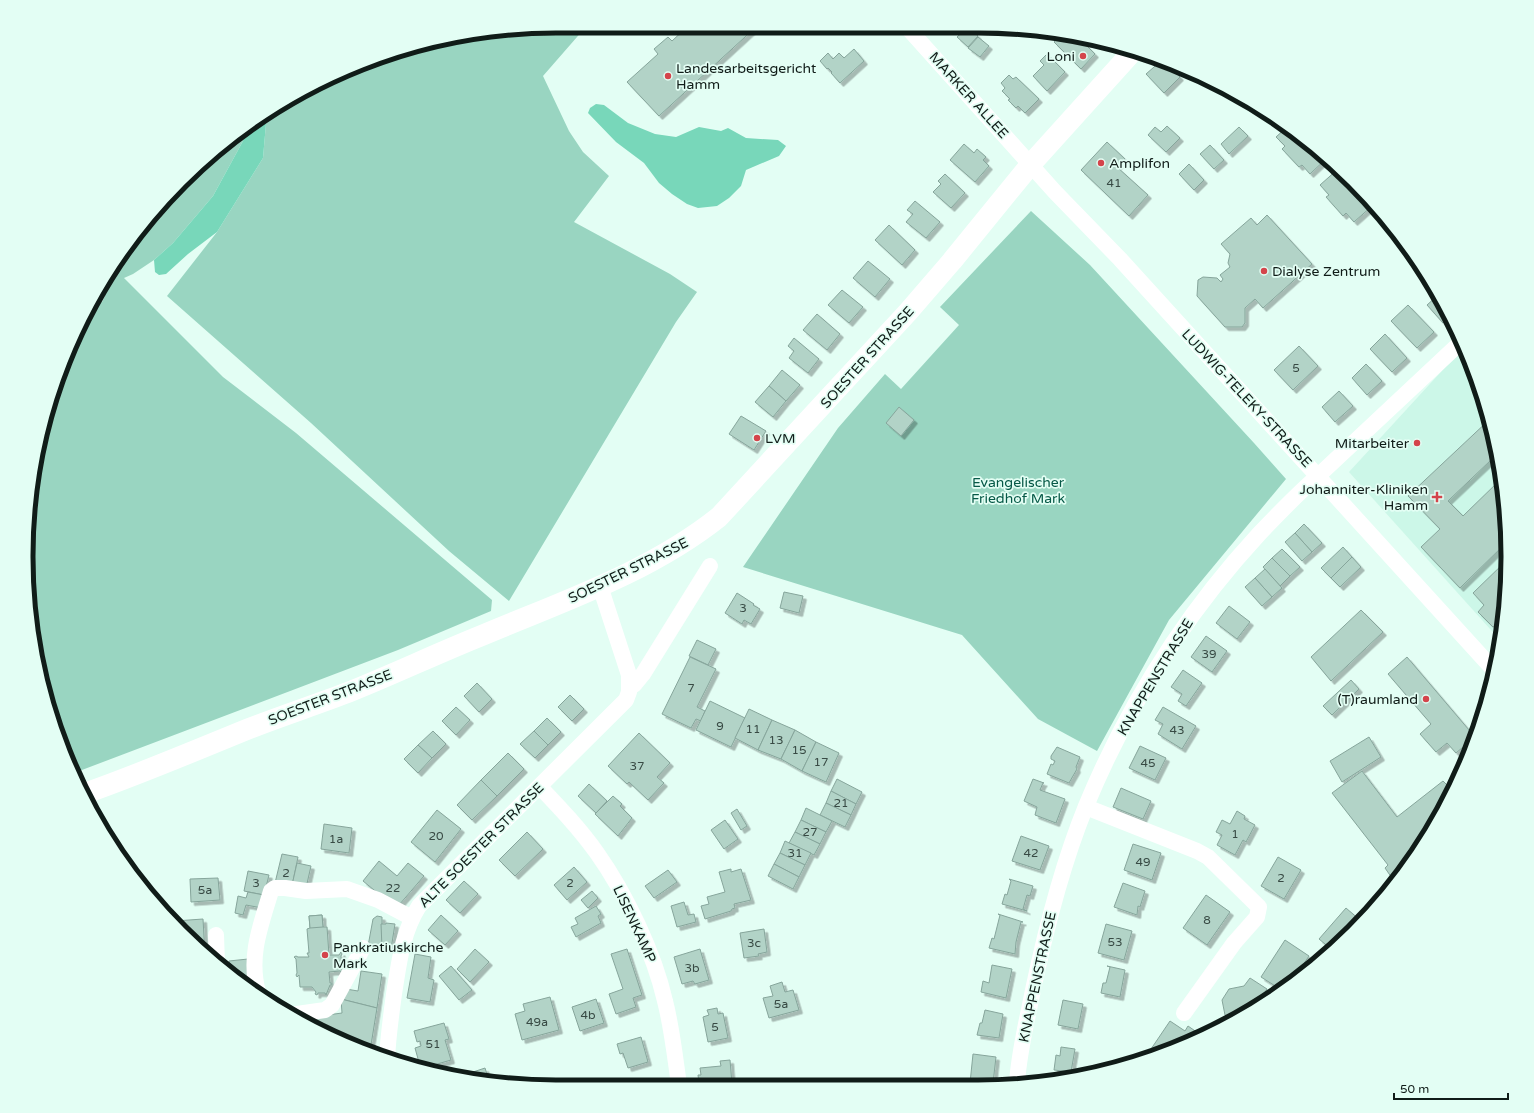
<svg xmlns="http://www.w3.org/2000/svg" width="1534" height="1113" viewBox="0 0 1534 1113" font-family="'Varela Round',sans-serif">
	<defs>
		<filter id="shadow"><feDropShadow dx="3.5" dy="3.5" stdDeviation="0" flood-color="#0004"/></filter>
	</defs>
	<rect width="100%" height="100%" fill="#e3fef4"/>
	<!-- built -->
	<polygon fill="#ccf7e8" points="1463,348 1490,419 1507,522 1503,626 1500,640 1349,472"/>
	<!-- green -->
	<g fill="#99d5c1">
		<polygon points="557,26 581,26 584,29 543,76 569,131 583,152 609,176 574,222 670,274 697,292 676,322 509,601 449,551 311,423 167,296 217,232 263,158 267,112 353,66 419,44"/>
		<polygon points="244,131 243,141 213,196 173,243 154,260 133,274 124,278 223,377 296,433 492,600 491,611 398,650 74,773 66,759 31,626 31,487 44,419 81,322 93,304 102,302 105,296 102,290 158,207"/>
		<polygon points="1031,211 1090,265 1254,443 1286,479 1169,620 1097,751 1038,719 962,635 743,567 838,428 885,374 901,389 959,325 940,307"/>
	</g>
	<!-- water -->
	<g fill="#78d7ba">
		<polygon points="596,104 604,105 628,123 655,134 676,137 699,127 721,131 728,128 746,138 778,140 786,146 779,156 746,170 741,186 729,198 717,206 698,208 687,204 672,194 659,183 644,163 616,142 588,113 590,108"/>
		<polygon points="267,112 263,158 217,232 188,254 166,274 159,275 155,272 154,260 173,243 213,196 243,141 244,131 262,115"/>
	</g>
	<!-- building -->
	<g fill="#b2d3c7" stroke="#86a59b" filter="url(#shadow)">
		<polygon points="688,26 757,26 659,116 627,82 658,54 654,49 668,37 672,41"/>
		<polygon points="968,27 978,36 968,47 957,37"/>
		<polygon points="978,37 989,46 980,57 968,48"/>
		<polygon points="1059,37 1081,40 1095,54 1081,69 1054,42"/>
		<polygon points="854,49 864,61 840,83 831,73 832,72 828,68 827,69 820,61 828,53 833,59 839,53 844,58"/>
		<polygon points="1047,54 1065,72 1047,91 1033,76 1044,65 1040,61"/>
		<polygon points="1162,60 1165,61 1180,77 1164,93 1146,74"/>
		<polygon points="1009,75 1013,79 1016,77 1039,99 1025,113 1018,106 1016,108 1008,100 1010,99 1002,91 1005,88 1001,83"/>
		<polygon points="1167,126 1180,138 1166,152 1148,135 1155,127 1161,132"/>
		<polygon points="1239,127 1248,136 1229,154 1221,144"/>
		<polygon points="1287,127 1327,158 1310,174 1302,165 1299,167 1282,149 1285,146 1276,137"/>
		<polygon points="1107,142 1125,159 1117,167 1148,195 1129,216 1081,170"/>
		<polygon points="964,144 974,153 977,149 986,157 983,160 989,166 975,182 950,160"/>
		<polygon points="1210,145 1224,160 1214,169 1200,154"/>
		<polygon points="1189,164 1204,180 1194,190 1179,174"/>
		<polygon points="1338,169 1372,206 1354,222 1346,213 1343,216 1326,197 1329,195 1320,185"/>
		<polygon points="945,174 965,193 951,208 933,192 941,184 938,181"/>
		<polygon points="915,201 940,222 926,238 906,222 913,214 907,210"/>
		<polygon points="1267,215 1312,264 1263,308 1255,299 1245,308 1245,323 1242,327 1225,327 1197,296 1198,280 1203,277 1217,278 1221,282 1223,279 1220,275 1230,267 1228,263 1230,254 1221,244 1251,218 1257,225"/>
		<polygon points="889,225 915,250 902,265 875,240"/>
		<polygon points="868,261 890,279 875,297 853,278"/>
		<polygon points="842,290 863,307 849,323 828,305"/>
		<polygon points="1437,296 1450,317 1443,323 1427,305"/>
		<polygon points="1408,305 1434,332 1417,348 1391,321"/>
		<polygon points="817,314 840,334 827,350 803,330"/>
		<polygon points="1385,334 1407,358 1392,372 1370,349"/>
		<polygon points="794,338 819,359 808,373 789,358 794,351 788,346"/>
		<polygon points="1299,346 1318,366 1293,390 1274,370"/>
		<polygon points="1366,364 1382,381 1367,395 1352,378"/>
		<polygon points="782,370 800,385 786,401 769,386"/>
		<polygon points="769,386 786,401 773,417 755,402"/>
		<polygon points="1339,391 1353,406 1335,422 1322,407"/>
		<polygon points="899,407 914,420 901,436 886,423"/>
		<polygon points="741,416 766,431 754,450 729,434"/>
		<polygon points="1490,419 1498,468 1491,460 1448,501 1463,516 1500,480 1507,522 1506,543 1460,588 1421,547 1440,529 1408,496"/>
		<polygon points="1304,524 1322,543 1312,552 1295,533"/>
		<polygon points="1295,533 1312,552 1302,561 1285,542"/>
		<polygon points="1503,546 1506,549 1506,557 1499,551"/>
		<polygon points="1343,547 1352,557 1331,578 1321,568"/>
		<polygon points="1282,549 1300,567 1290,576 1272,558"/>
		<polygon points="1352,557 1361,567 1340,587 1331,578"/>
		<polygon points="1272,558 1290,576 1280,586 1263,567"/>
		<polygon points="1506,561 1503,626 1499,622 1493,627 1478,612 1484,605 1473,593"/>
		<polygon points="1265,569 1282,588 1272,597 1255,578"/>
		<polygon points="1255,578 1272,597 1262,606 1245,587"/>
		<polygon points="784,592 803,596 799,613 780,608"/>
		<polygon points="737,593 754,604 753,605 760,609 751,624 744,620 742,624 725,613"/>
		<polygon points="1229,606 1250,622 1237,639 1216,623"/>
		<polygon points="1361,610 1383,632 1331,681 1311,657"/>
		<polygon points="1206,636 1227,651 1212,672 1191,657"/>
		<polygon points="697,640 716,649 708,665 689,656"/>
		<polygon points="690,657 716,669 697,707 705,711 701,721 696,719 691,728 662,714"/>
		<polygon points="1407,657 1475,737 1456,753 1447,743 1436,752 1420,734 1431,724 1388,674"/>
		<polygon points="1183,670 1202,683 1186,706 1178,701 1182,694 1171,687"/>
		<polygon points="1351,680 1359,689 1332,715 1323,706"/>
		<polygon points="477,683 492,699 479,712 464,696"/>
		<polygon points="570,695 584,709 572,721 558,707"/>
		<polygon points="710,701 745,718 731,747 696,730"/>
		<polygon points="456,707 470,720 456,735 442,721"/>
		<polygon points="1163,707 1196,726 1182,749 1158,734 1163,724 1155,720"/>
		<polygon points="749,709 772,720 758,750 735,738"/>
		<polygon points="547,718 561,732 548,745 534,731"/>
		<polygon points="772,720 795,730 781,759 758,750"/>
		<polygon points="795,730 816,742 802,771 781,759"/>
		<polygon points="433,731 446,744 432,758 418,745"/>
		<polygon points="534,731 548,745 535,758 520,744"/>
		<polygon points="639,733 670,763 657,777 664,783 648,800 629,782 627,784 608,766"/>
		<polygon points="1369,737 1381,757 1342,782 1330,761"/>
		<polygon points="816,742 839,753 826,782 802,771"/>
		<polygon points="418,745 432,758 418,773 404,759"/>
		<polygon points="1140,746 1166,758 1155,780 1129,768"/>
		<polygon points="1057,747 1080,757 1076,767 1077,769 1069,783 1047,774 1051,764 1053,765 1055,761 1051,759 1051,756"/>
		<polygon points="508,753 524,769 497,796 481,780"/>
		<polygon points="1362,771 1397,817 1443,781 1448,786 1455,781 1437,822 1420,845 1416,849 1416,850 1394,881 1385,868 1388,865 1332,793"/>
		<polygon points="837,779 862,792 856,804 831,791"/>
		<polygon points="1033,779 1044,783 1043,783 1040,790 1065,799 1056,823 1035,815 1037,807 1024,801"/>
		<polygon points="481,780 497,796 472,820 457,805"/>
		<polygon points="589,784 607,801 596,813 578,796"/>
		<polygon points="1121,788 1151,801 1143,819 1113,807"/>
		<polygon points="831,791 856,804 851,815 826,803"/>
		<polygon points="613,796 622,804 620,806 632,818 618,836 595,814"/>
		<polygon points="826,803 851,815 845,827 820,815"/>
		<polygon points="806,808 832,821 826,832 801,820"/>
		<polygon points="737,809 747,826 741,830 731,813"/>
		<polygon points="437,810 461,829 435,862 411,842"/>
		<polygon points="1237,811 1245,816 1244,819 1255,825 1246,842 1243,840 1235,855 1217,845 1222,835 1216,832 1222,820 1230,824"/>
		<polygon points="725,820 738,839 724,849 711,830"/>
		<polygon points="801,820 826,832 820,844 795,832"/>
		<polygon points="324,824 352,828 349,853 321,849"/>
		<polygon points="527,832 543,849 515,876 499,860"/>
		<polygon points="795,832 820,844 814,855 789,843"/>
		<polygon points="1021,836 1049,846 1040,870 1012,861"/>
		<polygon points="785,841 811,853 805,865 780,853"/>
		<polygon points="1133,844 1161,853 1152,880 1124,870"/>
		<polygon points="780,853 805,865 799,877 774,864"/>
		<polygon points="282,854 298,857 292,886 275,883"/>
		<polygon points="1278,857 1301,870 1284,899 1261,886"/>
		<polygon points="379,861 397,876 408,863 424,876 399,905 385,899 363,881"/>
		<polygon points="297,863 311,866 306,888 292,885"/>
		<polygon points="774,864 799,877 793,889 768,876"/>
		<polygon points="574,867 587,882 567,900 554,885"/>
		<polygon points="731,869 731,872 741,869 751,900 734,904 735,908 732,909 731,911 705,919 701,906 709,904 707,897 725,892 719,872"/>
		<polygon points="668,870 677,882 654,898 645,886"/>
		<polygon points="248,871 269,875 264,895 244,891"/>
		<polygon points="218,878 220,900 191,902 190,879"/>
		<polygon points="1009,879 1033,886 1030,896 1027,895 1023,909 1027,911 1002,904 1005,894 1007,895 1011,881"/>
		<polygon points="464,881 478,894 460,913 446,900"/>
		<polygon points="1123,883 1145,891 1140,907 1138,906 1137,915 1114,907"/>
		<polygon points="592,891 598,898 588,908 581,900"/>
		<polygon points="248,892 264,895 262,908 246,905 243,915 235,913 238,896 246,898"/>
		<polygon points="1206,895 1230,912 1207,945 1183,928"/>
		<polygon points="684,902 688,915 694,914 696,922 677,927 671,906"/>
		<polygon points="596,906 601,914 598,916 601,923 576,937 571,927 578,924 575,918"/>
		<polygon points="1346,908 1361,921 1331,949 1319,939"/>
		<polygon points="998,914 1023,922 1021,922 1016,942 1015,954 989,948 992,938 994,939 1000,915"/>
		<polygon points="322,915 323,927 327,927 329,955 339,955 341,952 342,954 341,956 342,970 344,972 343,973 340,971 329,972 330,983 332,983 332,985 330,985 326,995 325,993 318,993 317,995 315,994 316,992 312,987 300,987 299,975 297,977 296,975 297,973 296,959 294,957 296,956 298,957 309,957 307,953 309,953 307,929 310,928 309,916"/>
		<polygon points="322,915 323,927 310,928 309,916"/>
		<polygon points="441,915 458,931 445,945 428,930"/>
		<polygon points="377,916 382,917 382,948 368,946 373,919"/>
		<polygon points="203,919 205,954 175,921"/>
		<polygon points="386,923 395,924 391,949 382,948 381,924 386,924"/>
		<polygon points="1106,924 1132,931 1124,960 1098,953"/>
		<polygon points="764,929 767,952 758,954 759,956 744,958 740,933"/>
		<polygon points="1285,940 1309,956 1291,983 1280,989 1261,977"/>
		<polygon points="475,949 489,962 470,982 457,969"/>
		<polygon points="627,949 642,995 633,998 636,1007 616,1014 609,994 623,989 611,954"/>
		<polygon points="700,949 709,980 695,984 693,981 682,984 674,957"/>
		<polygon points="415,954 431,957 428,978 434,980 430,1002 407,998"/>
		<polygon points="248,959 250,986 230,972 229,961"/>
		<polygon points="992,965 1012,969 1006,998 981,992 983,981 989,983"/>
		<polygon points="451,966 472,990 459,1000 439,976"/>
		<polygon points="1107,966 1125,970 1120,997 1101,993 1103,983 1106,983 1110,967"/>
		<polygon points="361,971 382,974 377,1008 341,999 346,989 358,991"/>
		<polygon points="1250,978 1267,989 1259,1001 1229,1018 1225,1015 1222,1000 1229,989 1244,986"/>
		<polygon points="782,982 785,992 793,990 799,1010 769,1018 763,998 773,996 770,986"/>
		<polygon points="550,997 559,1030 522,1040 515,1014 525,1011 523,1004"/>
		<polygon points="341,999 377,1008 371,1045 366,1050 305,1022 305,1018 342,1013"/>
		<polygon points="596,999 604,1023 580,1031 572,1007"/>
		<polygon points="1063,1000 1083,1004 1078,1029 1058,1025"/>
		<polygon points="717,1008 718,1014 723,1013 728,1038 708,1042 703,1017 709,1015 707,1010"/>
		<polygon points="985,1010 1003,1014 999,1038 977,1035 980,1023 982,1023"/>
		<polygon points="1170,1021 1185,1031 1188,1026 1201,1035 1181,1047 1156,1053 1151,1049"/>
		<polygon points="444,1023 449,1039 445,1040 451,1060 427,1067 420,1066 415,1048 421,1046 420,1041 417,1042 414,1031"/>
		<polygon points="641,1037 648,1062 628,1068 623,1053 620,1054 617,1044"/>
		<polygon points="1061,1047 1075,1049 1071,1072 1054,1070 1056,1055 1060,1056"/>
		<polygon points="973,1054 996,1057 993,1083 970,1083"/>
		<polygon points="730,1060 732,1084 702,1085 702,1082 699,1083 698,1075 701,1075 700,1068 721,1066 720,1061"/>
		<polygon points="485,1068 487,1074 478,1077 474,1076 473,1072"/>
	</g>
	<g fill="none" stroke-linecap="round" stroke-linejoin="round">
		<!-- minor -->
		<g stroke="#fff" stroke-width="16">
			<polyline points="906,26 1055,192 1120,259 1493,669"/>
			<polyline points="630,685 634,685 643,674 710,566"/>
			<path d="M540 787C560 808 580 829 597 853 626 894 654 953 665 1001 672 1028 675 1057 679 1085"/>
			<polyline points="1086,807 1197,851 1208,857 1259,907 1257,917 1234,943 1184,1013"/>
			<polyline points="216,935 217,963"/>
			<path d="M258 992C248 956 261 925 271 891L275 888H285L306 891 347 889 378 900 412 918"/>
			<polyline points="290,1015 325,1010 332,1005 363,948"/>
			<path d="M387 1059C388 1037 391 1016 394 994 399 963 402 933 419 906L626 700 629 692V675L600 586"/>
			<path d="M1017 1083C1019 1051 1027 1021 1033 990 1046 928 1062 865 1086 806 1127 707 1186 613 1259 534 1278 514 1297 494 1318 476L1461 342"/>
		</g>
		<!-- major -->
		<path stroke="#fff" stroke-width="21" d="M86 793C140 774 194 751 248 729 281 716 315 705 349 692 394 674 438 653 483 635 564 601 650 572 719 517L908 312 952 261 1031 164 1134 50"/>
	</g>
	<!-- markers -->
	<g fill="#d4444b" stroke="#e3fef4" stroke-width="1.5">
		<circle cx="1083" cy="56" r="4"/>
		<circle cx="668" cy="76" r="4"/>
		<circle cx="1101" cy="163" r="4"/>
		<circle cx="1264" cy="271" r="4"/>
		<circle cx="757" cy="438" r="4"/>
		<circle cx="1417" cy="443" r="4"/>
		<path d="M1435 491h4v4h4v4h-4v4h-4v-4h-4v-4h4z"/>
		<circle cx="1426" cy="699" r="4"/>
		<circle cx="325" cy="955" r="4"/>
	</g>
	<g text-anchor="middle" stroke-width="3.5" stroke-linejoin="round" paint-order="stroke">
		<!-- number labels -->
		<g font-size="12" fill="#384a44">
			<text x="1114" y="187">41</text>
			<text x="1296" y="372">5</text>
			<text x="743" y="612">3</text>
			<text x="1209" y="658">39</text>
			<text x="691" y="692">7</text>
			<text x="720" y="730">9</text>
			<text x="753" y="733">11</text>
			<text x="1177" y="734">43</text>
			<text x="776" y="744">13</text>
			<text x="799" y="754">15</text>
			<text x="821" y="766">17</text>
			<text x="1148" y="767">45</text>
			<text x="637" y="770">37</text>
			<text x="841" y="807">21</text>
			<text x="810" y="836">27</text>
			<text x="1235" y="838">1</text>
			<text x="436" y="840">20</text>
			<text x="336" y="843">1a</text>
			<text x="795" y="857">31</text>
			<text x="1031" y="857">42</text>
			<text x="1143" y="866">49</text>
			<text x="286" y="877">2</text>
			<text x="1281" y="882">2</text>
			<text x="256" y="887">3</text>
			<text x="570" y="887">2</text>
			<text x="393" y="892">22</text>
			<text x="205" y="894">5a</text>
			<text x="1207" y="924">8</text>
			<text x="1115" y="946">53</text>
			<text x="754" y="947">3c</text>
			<text x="692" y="972">3b</text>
			<text x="781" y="1008">5a</text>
			<text x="588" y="1019">4b</text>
			<text x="537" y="1026">49a</text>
			<text x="715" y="1031">5</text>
			<text x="433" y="1048">51</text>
		</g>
		<!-- poi labels -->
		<g font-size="14" fill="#101c18" stroke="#e3fef4" text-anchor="start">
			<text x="1075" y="61" text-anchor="end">Loni</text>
			<text x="676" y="73">Landesarbeitsgericht<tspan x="676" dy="16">Hamm</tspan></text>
			<text x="1109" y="168">Amplifon</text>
			<text x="1272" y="276">Dialyse Zentrum</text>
			<text x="765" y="443">LVM</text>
			<text x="1409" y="448" text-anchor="end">Mitarbeiter</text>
			<text x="1428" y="494" text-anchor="end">Johanniter-Kliniken<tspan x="1428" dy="16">Hamm</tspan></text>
			<text x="1418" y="704" text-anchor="end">(T)raumland</text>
			<text x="333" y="952">Pankratiuskirche<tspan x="333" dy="16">Mark</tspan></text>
		</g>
		<!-- street labels -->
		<g font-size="14" fill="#101c18" stroke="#e3fef4">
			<text transform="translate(969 95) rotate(48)" y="5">MARKER ALLEE</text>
			<text transform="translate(867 357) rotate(-48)" y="5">SOESTER STRASSE</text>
			<text transform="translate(1247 398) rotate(47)" y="5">LUDWIG-TELEKY-STRASSE</text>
			<text transform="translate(628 570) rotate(-26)" y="5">SOESTER STRASSE</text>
			<text transform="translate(1155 677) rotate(-59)" y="5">KNAPPENSTRASSE</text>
			<text transform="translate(330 697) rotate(-21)" y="5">SOESTER STRASSE</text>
			<text transform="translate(481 845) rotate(-45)" y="5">ALTE SOESTER STRASSE</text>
			<text transform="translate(635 924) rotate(65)" y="5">LISENKAMP</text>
			<text transform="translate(1037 977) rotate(-78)" y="5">KNAPPENSTRASSE</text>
		</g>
		<!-- park labels -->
		<g font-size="14" fill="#065947" stroke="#e3fef4">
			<text x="1018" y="487">Evangelischer<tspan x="1018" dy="16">Friedhof Mark</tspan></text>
		</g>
	</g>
	<!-- crop -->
	<path d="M0 0H1534V1113H0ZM556 33H978A523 523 0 0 1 1501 556V557A523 523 0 0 1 978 1080H556A523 523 0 0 1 33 557V556A523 523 0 0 1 556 33Z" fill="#e3fef4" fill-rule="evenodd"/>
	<path fill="none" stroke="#101c18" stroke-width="5" d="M556 33H978A523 523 0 0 1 1501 556V557A523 523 0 0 1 978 1080H556A523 523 0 0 1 33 557V556A523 523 0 0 1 556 33Z"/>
	<!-- scale -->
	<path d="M1394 1093v6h114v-6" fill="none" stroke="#101c18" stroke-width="2"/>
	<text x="1400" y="1093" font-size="12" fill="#101c18" stroke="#e3fef4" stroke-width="3" paint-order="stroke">50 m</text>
</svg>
